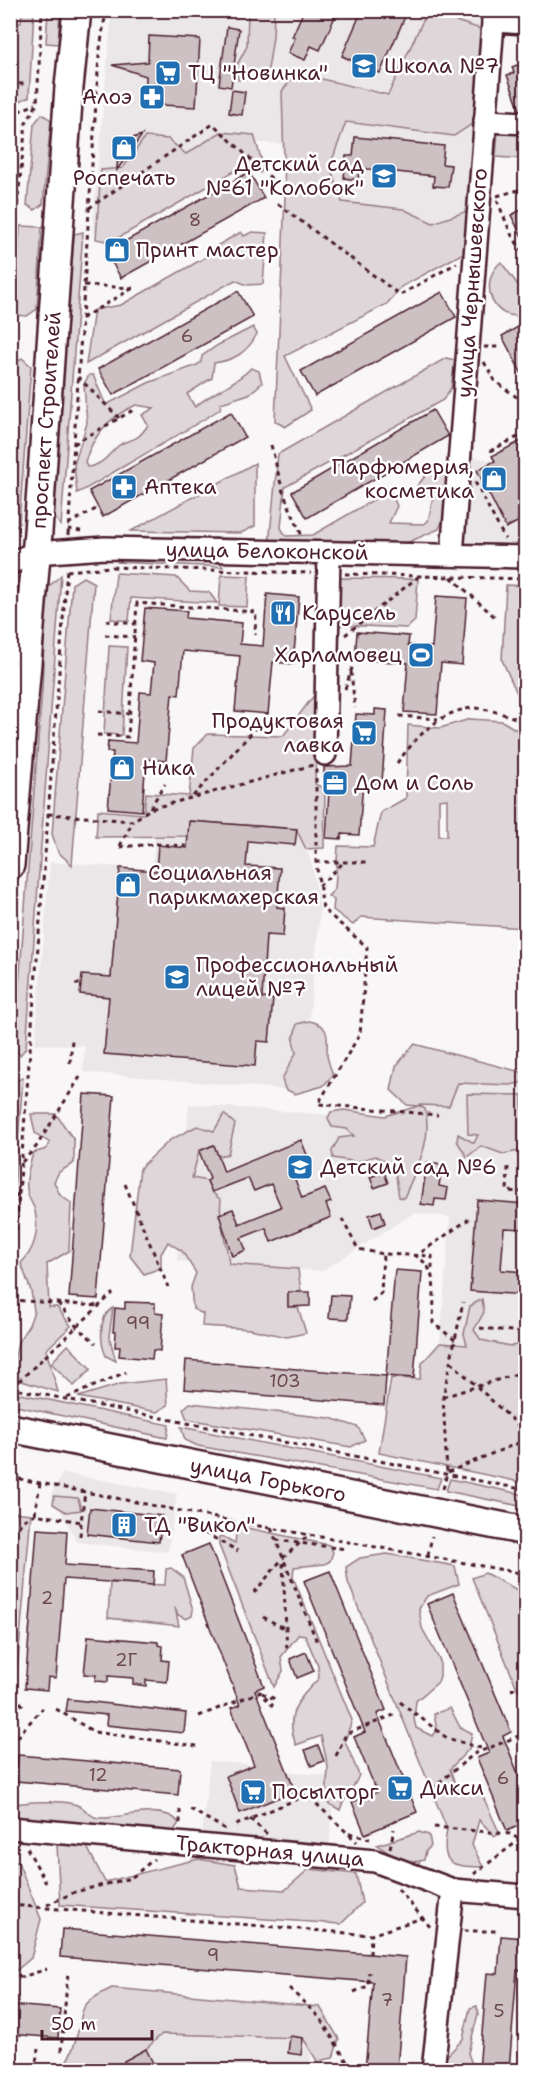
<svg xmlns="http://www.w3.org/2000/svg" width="536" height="2081" viewBox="0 0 536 2081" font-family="'Shantell Sans',sans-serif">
	<rect width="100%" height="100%" fill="#f8f6f7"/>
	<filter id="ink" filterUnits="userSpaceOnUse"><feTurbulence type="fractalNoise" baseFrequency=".0167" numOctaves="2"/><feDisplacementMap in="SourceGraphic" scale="12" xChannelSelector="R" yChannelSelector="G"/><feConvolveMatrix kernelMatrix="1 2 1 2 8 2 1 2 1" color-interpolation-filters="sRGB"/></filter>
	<g filter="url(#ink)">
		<!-- built -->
		<g fill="#ebe6e8">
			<polygon points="112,11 485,11 467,251 400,287 297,145 250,142 92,233"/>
			<polygon points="467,456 495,461 512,496 525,490 525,549 460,548"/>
			<polygon points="189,821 297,829 311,861 320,910 302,1091 83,1072 85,1046 35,1044 50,862 152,869 155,839 188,836"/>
			<polygon points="423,1067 525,1071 525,1350 440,1343 450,1217 414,1213 322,1271 177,1261 189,1104 420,1122"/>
			<polygon points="63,1473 177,1494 168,1552 77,1542 52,1493"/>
			<polygon points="210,1761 254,1765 260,1781 287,1771 335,1777 329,1845 202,1833"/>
			<polygon points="104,2015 312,2024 310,2070 102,2070"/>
		</g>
		<!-- green -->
		<g fill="#ded6d9" stroke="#947a82" stroke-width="1.5" fill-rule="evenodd">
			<polygon points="22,11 34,11 29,97 11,105 11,22 21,23"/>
			<polygon points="48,11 60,11 58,44 46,43"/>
			<polygon points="248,11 274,11 273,37 267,76 238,80 236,67 247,46"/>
			<polygon points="427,12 484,30 478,120 454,136 346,122 330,166 342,202 403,209 433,223 470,210 467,251 401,287 387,304 285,356 311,410 285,427 275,421 285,197 282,91 297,73 388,95"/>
			<polygon points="42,114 51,120 43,204 35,210 27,205 34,124"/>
			<polygon points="498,131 525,133 525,159 496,157"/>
			<polygon points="221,132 254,135 263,165 260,173 247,164 111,242 96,239 101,170 123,168 145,137 168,139 186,154"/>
			<polygon points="20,226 42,227 37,309 27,316 15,315"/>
			<polygon points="83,232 61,526 53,515 74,234"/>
			<polygon points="241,232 244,236 252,232 267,233 263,284 247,285 235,280 86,364 94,310 121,305 208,256 206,252"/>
			<path d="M501 262 518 285 525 287V314C493 325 477 282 501 262Z"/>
			<path d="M253 327 257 334C247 353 234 360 214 363L212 378 187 394 195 407C213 391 235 385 251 368L259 371 262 383 249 394 221 403 220 409C190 429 158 446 126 465 109 474 95 485 77 493L74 465 87 423 84 384 89 375H93L105 403 108 404 148 383 197 365 201 362 202 356 218 345ZM136 405 154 408 142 415 148 425C133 447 132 435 118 446 108 455 102 466 87 467L85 462C93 435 110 416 136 405Z"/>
			<polygon points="22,358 31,366 19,524 11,531 11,367"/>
			<polygon points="446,358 455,360 451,388 443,400 285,487 281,528 286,536 313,535 390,490 397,506 389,523 424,524 428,521 433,499 417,486 431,469 444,467 452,497 439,529 397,547 269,544 278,454"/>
			<polygon points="255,463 255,526 241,533 131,531"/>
			<polygon points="128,555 217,556 223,567 118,562"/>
			<polygon points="116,573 176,577 190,591 209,592 217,603 131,598 129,621 111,619"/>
			<polygon points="61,575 26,1048 20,1055 14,1048 42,689 46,589"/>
			<polygon points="221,575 249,576 247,607 219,606"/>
			<polygon points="83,577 94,583 72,865 58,852 52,834 72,584"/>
			<polygon points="336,578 418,579 415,621 407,628 340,625 335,616"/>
			<polygon points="506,585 525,586 525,711 502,660"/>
			<polygon points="109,646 127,647 122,735 104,734"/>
			<polygon points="318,690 315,784 325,789 324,848 306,849 296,829 190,821 188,836 96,837 98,810 144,814 146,793 189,796 194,748 208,734 283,736"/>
			<path d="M470 719 502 721 525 735 526 828 520 896 525 897V928L361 917 353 925 333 910 334 900 328 896 335 889 338 846 373 847 381 812 406 798 408 725 440 728ZM447 799V836H439V800Z"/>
			<path d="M310 1021C331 1026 327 1037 327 1055 328 1062 331 1069 333 1075L323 1086 295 1094 285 1089 282 1079 296 1053 293 1040 297 1024Z"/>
			<path d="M414 1044 525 1073V1082L510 1085 458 1083 449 1106 418 1105 425 1109C433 1142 416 1168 404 1198L399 1197C395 1173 399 1167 375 1156L357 1162 333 1158 332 1151 339 1138 354 1136 347 1129 332 1127 328 1118 331 1112 344 1110 385 1116 418 1106 407 1105 391 1090 396 1066Z"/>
			<polygon points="23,1078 11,1228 11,1086 14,1081"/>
			<polygon points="467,1094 522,1095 523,1123 525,1130 520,1151 503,1154 481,1146 467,1157 457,1141 458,1134 474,1143 478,1135 468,1134"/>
			<path d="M31 1114H56L74 1140V1163L59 1172 54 1182 60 1195 71 1203 69 1251 47 1264 49 1307H57L71 1326 46 1350 58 1392 11 1378 18 1342 29 1325 34 1311 31 1291 21 1263C35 1249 39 1231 35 1211 34 1205 29 1200 28 1194 24 1181 30 1165 33 1153L46 1149 50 1143 35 1133Z"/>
			<path d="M224 1114 235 1124 228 1154 218 1156 213 1145 199 1151 192 1178 207 1181 212 1192 221 1200C218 1221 227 1243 229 1264L298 1269 301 1292 288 1293V1306L298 1307 306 1333 287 1337 250 1329 202 1326 203 1314 193 1309 191 1287 196 1273 182 1251 168 1242 161 1254V1268L144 1274 130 1256 140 1168 170 1140 197 1126 214 1131Z"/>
			<polygon points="482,1299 484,1312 474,1330 481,1340 510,1346 525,1344 525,1483 379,1453 391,1378 420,1379 422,1363 440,1343 467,1345 464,1334 470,1306"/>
			<path d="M113 1308 109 1336 116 1361 106 1356C100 1343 98 1316 113 1308Z"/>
			<polygon points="68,1345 91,1369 74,1386 51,1363"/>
			<polygon points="166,1379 168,1405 157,1412 78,1397 121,1384"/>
			<polygon points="11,1392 169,1425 167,1438 11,1405"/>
			<polygon points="190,1403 330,1418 358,1427 365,1440 351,1447 187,1419 183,1409"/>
			<polygon points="181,1427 441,1478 437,1489 198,1446 185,1440"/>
			<polygon points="450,1479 525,1495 525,1507 446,1491"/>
			<polygon points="54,1496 78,1498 81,1510 66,1512 53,1504"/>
			<polygon points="11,1512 31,1514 15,1695 10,1695"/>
			<path d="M237 1526 329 1545 333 1552 330 1561 325 1564 294 1567 293 1577 352 1720 345 1741 359 1775C354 1789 344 1796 340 1810L326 1802 328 1767 321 1736 296 1745C284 1714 298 1700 319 1678L318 1666 305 1635 299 1634 281 1657 283 1671 274 1687 219 1545V1537L222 1536 235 1543Z"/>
			<path d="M387 1554 455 1566 459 1584 427 1596 419 1609 422 1628 440 1661V1676L438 1682 416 1701 414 1719 416 1728 432 1736 437 1731 434 1714 450 1708 460 1727 472 1733 469 1749 450 1769 456 1787 465 1794 478 1787 480 1790 500 1834 495 1836 479 1820 472 1845 483 1867C449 1866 441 1865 447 1829L348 1582 346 1567 360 1558Z"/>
			<polygon points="171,1568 183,1577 193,1610 192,1616 186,1619 178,1615 175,1607 179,1626 108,1618 110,1583 165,1585 166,1569"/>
			<polygon points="485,1573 525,1594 525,1697 517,1688 472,1578"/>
			<path d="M33 1802C46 1802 67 1800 79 1806 89 1811 91 1819 103 1818 122 1818 166 1803 179 1823L171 1835 19 1822 14 1815V1804Z"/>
			<path d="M419 1832 429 1835 431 1846 426 1851 424 1860C406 1866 392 1855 377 1845Z"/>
			<polygon points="57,1845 86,1845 105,1882 198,1859 235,1865 241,1887 285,1890 309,1869 356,1874 362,1903 341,1924 60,1905"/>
			<polygon points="11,1862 18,1862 41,1919 31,1958 11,1975"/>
			<path d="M112 1988 320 2007 339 2039 333 2058 317 2061 303 2038 162 2034 146 2049 124 2061 120 2070H14L16 2065 63 2068C67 2060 73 2051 75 2042 86 2008 74 2006 112 1988Z"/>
			<polygon points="477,2006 478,2014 468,2053 474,2070 446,2070 445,2058 463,2039 470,2008"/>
		</g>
		<!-- building -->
		<g fill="#cdc1c4" stroke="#4a1f2b" stroke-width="1.5">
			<polygon points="304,10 338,10 320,50 311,46 305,60 288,53 295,38 292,37"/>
			<polygon points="362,10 408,10 380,73 342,56"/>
			<polygon points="227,27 239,29 231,87 219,85"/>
			<polygon points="149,36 200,39 196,107 145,104 146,76 112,65 148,62"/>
			<polygon points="525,62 525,110 520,110 507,75 514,73 512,67"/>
			<polygon points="232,90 245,92 242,115 229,113"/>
			<polygon points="142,135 117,170 118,147 124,141"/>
			<polygon points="355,137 444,146 442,164 451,165 448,187 433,186 434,176 359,168 358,180 344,178 346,156 353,156"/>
			<polygon points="249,172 264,198 121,278 106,252"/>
			<polygon points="525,208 525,243 511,215"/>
			<polygon points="238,291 253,317 113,395 98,369"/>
			<polygon points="442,292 456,317 315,396 301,371"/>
			<polygon points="525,323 525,380 502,336"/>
			<polygon points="433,410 448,436 307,518 292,492"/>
			<polygon points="231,412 245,437 103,517 89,491"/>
			<polygon points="525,439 525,518 506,528 477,470 495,461 492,456"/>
			<polygon points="267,594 299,597 293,664 273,662 268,714 235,711 240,656 183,651 179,695 172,694 166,761 146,759 142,811 108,808 113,752 107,752 108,741 136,743 140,692 151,693 154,663 140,661 145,608 187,611 186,618 242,623 240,644 263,646"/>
			<polygon points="436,596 467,598 462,665 441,663 437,714 404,712 408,663 355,659 357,632 409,636 408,645 432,647"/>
			<polygon points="375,709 387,710 382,783 363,782 359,835 342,834 341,839 326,838 330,775 324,775 324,767 352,766 356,714 375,715"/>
			<polygon points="189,821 297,829 295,845 248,841 246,866 280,868 277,907 285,908 283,936 266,935 262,998 273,999 269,1042 257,1041 255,1066 104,1054 109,997 80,994 82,975 111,977 120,868 156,871 158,845 187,848"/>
			<polygon points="84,1094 114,1096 98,1299 69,1297"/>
			<polygon points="301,1140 312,1167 293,1174 302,1198 325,1189 331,1202 326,1204 331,1217 271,1242 266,1228 241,1238 246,1250 232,1256 219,1214 233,1209 239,1224 281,1207 271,1184 254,1191 248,1178 212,1192 207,1181 210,1179 199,1151 214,1145 224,1172"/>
			<polygon points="427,1163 442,1165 439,1186 448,1188 446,1200 435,1199 434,1206 421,1204"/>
			<polygon points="384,1172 388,1183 374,1188 370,1177"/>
			<polygon points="477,1200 525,1204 525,1229 504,1228 501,1270 525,1272 525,1295 470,1291"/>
			<polygon points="381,1211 385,1223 373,1228 369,1215"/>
			<polygon points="395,1270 422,1272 414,1378 386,1376 384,1405 184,1389 186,1360 386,1376"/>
			<polygon points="288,1292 310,1292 310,1306 288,1307"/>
			<polygon points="331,1295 350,1296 348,1319 329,1318"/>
			<polygon points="125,1302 155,1303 155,1313 163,1314 160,1351 153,1350 152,1359 119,1356 120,1347 115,1347 116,1332 113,1332 115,1308 125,1309"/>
			<polygon points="90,1508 162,1516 159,1542 87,1534"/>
			<polygon points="37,1529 67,1531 65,1565 154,1571 153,1585 64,1579 56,1678 48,1677 47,1690 25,1688"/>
			<polygon points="209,1544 264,1686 255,1690 295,1791 240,1813 226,1776 254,1765 231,1708 240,1705 182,1555"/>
			<polygon points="330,1571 386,1710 377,1714 417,1812 365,1834 352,1802 377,1792 354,1737 365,1732 304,1581"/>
			<polygon points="453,1593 511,1732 503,1736 525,1791 525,1823 507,1831 477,1758 489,1753 427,1604"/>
			<polygon points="88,1636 158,1642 158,1645 163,1646 162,1660 169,1661 167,1682 146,1680 146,1686 133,1684 133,1678 108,1676 108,1682 95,1681 96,1675 84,1674"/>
			<polygon points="306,1652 314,1671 297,1678 290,1659"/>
			<polygon points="68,1699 186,1713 184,1733 106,1725 107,1715 66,1711"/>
			<polygon points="318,1745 324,1761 311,1766 305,1750"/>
			<polygon points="18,1755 180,1769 178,1795 16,1781"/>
			<polygon points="62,1929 406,1957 397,2070 365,2070 373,1982 60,1957"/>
			<polygon points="501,1936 525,1938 525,1971 517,1970 509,2070 479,2070 487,1973 498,1974"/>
			<polygon points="10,2005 60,2009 58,2038 10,2034"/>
			<polygon points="290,2036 303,2038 301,2055 288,2053"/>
			<polygon points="146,2049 154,2065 142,2070 128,2070 124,2061"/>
		</g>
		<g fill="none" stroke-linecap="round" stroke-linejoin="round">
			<defs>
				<g id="minor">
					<polyline points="493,21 526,23"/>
					<polyline points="485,121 526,123"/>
					<polyline points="452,555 494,10"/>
					<polyline points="10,563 35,553 105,548 526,557"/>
					<polyline points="325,754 329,553"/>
					<polyline points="10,1828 375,1861 453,1890 526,1896"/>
					<polyline points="433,2070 453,1890"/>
				</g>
				<g id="major">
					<polyline points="10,865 38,532 69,87 77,10"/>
					<polyline points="10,1428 526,1531"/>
				</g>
			</defs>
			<!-- minor casing -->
			<use href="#minor" stroke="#4a1f2b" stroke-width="26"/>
			<!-- major casing -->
			<use href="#major" stroke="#4a1f2b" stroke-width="32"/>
			<!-- path -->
			<g stroke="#4a1f2b" stroke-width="3" stroke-dasharray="4.5 4.5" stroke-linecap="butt">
				<polyline points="10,83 24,84"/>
				<polyline points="10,115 36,104"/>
				<polyline points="497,196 526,188"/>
				<polyline points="497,200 511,234 526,257"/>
				<polyline points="278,204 400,295 457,263"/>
				<polyline points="89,208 213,124 273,180"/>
				<polyline points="84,285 133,288"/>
				<polyline points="82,318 133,288"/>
				<polyline points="10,322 16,217 26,123 37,104 42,10"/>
				<polyline points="484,347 501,347"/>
				<polyline points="484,362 495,381 526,404"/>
				<polyline points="78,377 119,418"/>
				<polyline points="74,444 135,409"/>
				<polyline points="271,445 283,492 302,536"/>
				<polyline points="490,451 526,433"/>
				<polyline points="475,482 505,539"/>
				<polyline points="68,524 98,508"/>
				<polyline points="68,529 81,531"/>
				<polyline points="68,535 99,56 104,22 109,10"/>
				<polyline points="67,571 111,567 311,573"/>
				<polyline points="345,574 526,579"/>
				<polyline points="451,577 496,618"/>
				<polyline points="106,621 136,624"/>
				<polyline points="105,635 135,637"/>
				<polyline points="345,635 418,577"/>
				<polyline points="351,672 355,708"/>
				<polyline points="345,689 353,665"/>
				<polyline points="99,711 129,714"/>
				<polyline points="399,716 438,719"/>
				<polyline points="97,735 128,737 137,603 256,612 255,635"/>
				<path d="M397 763C416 738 439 711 473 708 487 708 505 715 519 719"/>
				<polyline points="316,769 316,862 323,909 367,947 360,1034 318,1104 438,1115"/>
				<polyline points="193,796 258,726"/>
				<polyline points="150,808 165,784"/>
				<polyline points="48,814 133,821 150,809 313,765"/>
				<polyline points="120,846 133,821"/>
				<polyline points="120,847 155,844 185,846"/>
				<polyline points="316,862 368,862"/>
				<polyline points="319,886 344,862"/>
				<polyline points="75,984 81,984"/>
				<polyline points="70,1063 72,1040"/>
				<polyline points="22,1162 36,1147 80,1077"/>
				<polyline points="508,1167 507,1191 526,1192"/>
				<polyline points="125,1184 168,1287"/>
				<polyline points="10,1205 18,1193"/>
				<polyline points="10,1214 18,1214"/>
				<polyline points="342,1219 358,1249 383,1254"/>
				<polyline points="11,1300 99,1306"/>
				<polyline points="372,1301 381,1293 383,1254 432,1256 432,1269"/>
				<polyline points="58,1303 77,1327 96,1343"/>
				<polyline points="10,1311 67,568"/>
				<polyline points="480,1328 522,1332 525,1307"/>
				<polyline points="522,1332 526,1353"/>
				<path d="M455 1340 433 1323C433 1299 440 1269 416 1256L469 1219"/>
				<polyline points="451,1362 523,1430"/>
				<polyline points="10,1384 20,1380 113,1293"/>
				<polyline points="10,1388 526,1490"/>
				<polyline points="443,1397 526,1371"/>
				<polyline points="67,1398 126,1372"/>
				<polyline points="526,1426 522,1434 526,1441"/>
				<polyline points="448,1472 525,1440"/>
				<polyline points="10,1477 226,1520 526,1574"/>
				<polyline points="443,1489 447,1473 443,1397 463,1302"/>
				<polyline points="35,1514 40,1483"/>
				<polyline points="271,1528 317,1642"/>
				<polyline points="205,1533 238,1551"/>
				<polyline points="80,1536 81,1522"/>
				<polyline points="276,1540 346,1549"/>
				<polyline points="10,1543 22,1521 35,1514 81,1522 85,1492"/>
				<polyline points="428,1555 432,1536"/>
				<polyline points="283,1563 287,1652"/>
				<polyline points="254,1593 283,1558 310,1534"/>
				<polyline points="263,1617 286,1629"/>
				<polyline points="10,1687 23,1706"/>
				<polyline points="511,1690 526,1684"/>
				<polyline points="262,1693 277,1700"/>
				<polyline points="400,1702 447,1738 484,1749"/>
				<polyline points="56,1709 94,1732 197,1746"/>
				<polyline points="199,1716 260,1692 273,1706"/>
				<polyline points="10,1754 21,1732 43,1708"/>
				<polyline points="336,1756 346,1734 394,1715"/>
				<polyline points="10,1779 17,1795"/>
				<polyline points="425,1794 474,1754 526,1733"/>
				<polyline points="190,1809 225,1829"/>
				<polyline points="250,1819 267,1834"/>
				<polyline points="180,1823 180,1808"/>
				<polyline points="236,1825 307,1795 357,1842"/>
				<polyline points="434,1827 510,1834 526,1843"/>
				<polyline points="349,1833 370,1839"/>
				<polyline points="27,1848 46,1883"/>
				<polyline points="390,1848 394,1829"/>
				<polyline points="474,1874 526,1835"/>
				<polyline points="398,1889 431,1928"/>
				<polyline points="10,1905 371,1935 422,1918"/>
				<polyline points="47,1905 75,1892 131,1878 154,1859"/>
				<polyline points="464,1931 500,1931"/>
				<polyline points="370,1954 371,1935"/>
				<polyline points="10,1970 20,1976"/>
				<polyline points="10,1976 22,1977 47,1969"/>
				<polyline points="289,1988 320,2018 349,2065"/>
				<polyline points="354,1992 368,1986 369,1972"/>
				<polyline points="61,2051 68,1972"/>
				<polyline points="35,2070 38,2049"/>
			</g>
			<!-- minor -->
			<use href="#minor" stroke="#fff" stroke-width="21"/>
			<!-- major -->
			<use href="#major" stroke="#fff" stroke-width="27"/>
		</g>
	</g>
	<!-- icons -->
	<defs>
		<symbol id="school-square" viewBox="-11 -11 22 22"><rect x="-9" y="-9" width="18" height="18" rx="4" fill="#1f6fb2" stroke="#fff"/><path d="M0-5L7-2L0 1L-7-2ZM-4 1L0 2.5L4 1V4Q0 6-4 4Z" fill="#fff"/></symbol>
		<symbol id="supermarket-square" viewBox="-11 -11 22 22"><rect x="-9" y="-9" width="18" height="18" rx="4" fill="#1f6fb2" stroke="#fff"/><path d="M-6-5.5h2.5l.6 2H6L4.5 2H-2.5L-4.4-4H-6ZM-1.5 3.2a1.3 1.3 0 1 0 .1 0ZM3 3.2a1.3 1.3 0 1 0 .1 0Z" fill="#fff"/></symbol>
		<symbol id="pharmacy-square" viewBox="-11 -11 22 22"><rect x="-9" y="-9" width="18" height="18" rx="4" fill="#1f6fb2" stroke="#fff"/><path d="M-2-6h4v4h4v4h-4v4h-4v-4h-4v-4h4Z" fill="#fff"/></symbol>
		<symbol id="shop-square" viewBox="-11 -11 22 22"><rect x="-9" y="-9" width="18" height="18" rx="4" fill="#1f6fb2" stroke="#fff"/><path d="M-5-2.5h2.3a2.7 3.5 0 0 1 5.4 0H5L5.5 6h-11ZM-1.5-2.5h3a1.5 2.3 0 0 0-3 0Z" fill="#fff"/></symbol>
		<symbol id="restaurant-square" viewBox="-11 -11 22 22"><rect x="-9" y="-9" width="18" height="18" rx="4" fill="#1f6fb2" stroke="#fff"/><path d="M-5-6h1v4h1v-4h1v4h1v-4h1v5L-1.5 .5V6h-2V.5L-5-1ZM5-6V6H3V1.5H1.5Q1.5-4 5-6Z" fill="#fff"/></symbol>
		<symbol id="stadium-square" viewBox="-11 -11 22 22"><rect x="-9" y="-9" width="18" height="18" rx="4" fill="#1f6fb2" stroke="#fff"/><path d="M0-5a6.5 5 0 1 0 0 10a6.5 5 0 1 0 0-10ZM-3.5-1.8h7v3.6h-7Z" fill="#fff"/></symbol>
		<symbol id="office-square" viewBox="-11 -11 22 22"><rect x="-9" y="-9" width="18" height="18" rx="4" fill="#1f6fb2" stroke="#fff"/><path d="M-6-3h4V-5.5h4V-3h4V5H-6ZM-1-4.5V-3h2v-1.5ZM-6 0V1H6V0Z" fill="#fff"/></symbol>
		<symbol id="university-square" viewBox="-11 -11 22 22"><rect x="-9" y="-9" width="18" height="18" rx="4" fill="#1f6fb2" stroke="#fff"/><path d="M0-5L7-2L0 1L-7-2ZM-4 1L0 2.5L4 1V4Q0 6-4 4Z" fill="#fff"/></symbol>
		<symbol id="building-square" viewBox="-11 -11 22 22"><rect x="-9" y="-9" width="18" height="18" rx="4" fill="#1f6fb2" stroke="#fff"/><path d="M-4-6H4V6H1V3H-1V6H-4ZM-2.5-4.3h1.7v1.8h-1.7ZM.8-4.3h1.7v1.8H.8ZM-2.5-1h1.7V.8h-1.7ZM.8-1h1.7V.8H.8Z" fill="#fff"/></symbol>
	</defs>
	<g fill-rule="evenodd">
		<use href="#school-square" x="349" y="51" width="30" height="30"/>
		<use href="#supermarket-square" x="153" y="58" width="30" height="30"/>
		<use href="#pharmacy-square" x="137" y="82" width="30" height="30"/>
		<use href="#shop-square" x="109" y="133" width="30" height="30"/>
		<use href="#school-square" x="369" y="161" width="30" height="30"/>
		<use href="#shop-square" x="102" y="235" width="30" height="30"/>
		<use href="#shop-square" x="479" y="464" width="30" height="30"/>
		<use href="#pharmacy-square" x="109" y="472" width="30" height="30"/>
		<use href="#restaurant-square" x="268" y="598" width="30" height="30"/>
		<use href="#stadium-square" x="406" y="640" width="30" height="30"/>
		<use href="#supermarket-square" x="349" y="718" width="30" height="30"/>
		<use href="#shop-square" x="107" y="753" width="30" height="30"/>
		<use href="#office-square" x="320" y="768" width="30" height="30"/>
		<use href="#shop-square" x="113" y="870" width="30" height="30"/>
		<use href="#university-square" x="162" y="962" width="30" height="30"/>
		<use href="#school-square" x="285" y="1152" width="30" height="30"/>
		<use href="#building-square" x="109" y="1510" width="30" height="30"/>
		<use href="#supermarket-square" x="385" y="1773" width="30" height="30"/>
		<use href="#supermarket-square" x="238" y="1777" width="30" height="30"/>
	</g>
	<g text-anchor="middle" stroke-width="5" stroke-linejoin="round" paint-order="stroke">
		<!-- number labels -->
		<g font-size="18" fill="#6b4851">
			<text x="195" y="226">8</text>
			<text x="187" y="342">6</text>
			<text x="138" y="1329">99</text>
			<text x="285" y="1387">103</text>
			<text x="47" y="1604">2</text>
			<text x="126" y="1666">2Г</text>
			<text x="98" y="1781">12</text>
			<text x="503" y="1784">6</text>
			<text x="213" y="1961">9</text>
			<text x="387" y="2006">7</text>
			<text x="499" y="2017">5</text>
		</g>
		<!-- poi labels -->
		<g font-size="21" fill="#4a1f2b" stroke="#fff" text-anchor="start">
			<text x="384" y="73">Школа №7</text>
			<text x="188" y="80">ТЦ "Новинка"</text>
			<text x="132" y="104" text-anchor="end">Алоэ</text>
			<text x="364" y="171" text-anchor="end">Детский сад<tspan x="364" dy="24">№61 "Колобок"</tspan></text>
			<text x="124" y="185" text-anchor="middle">Роспечать</text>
			<text x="136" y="257">Принт мастер</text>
			<text x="474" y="474" text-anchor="end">Парфюмерия,<tspan x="474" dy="24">косметика</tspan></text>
			<text x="144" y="494">Аптека</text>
			<text x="302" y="620">Карусель</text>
			<text x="402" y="662" text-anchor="end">Харламовец</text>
			<text x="344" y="728" text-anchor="end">Продуктовая<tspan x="344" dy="24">лавка</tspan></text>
			<text x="142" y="775">Ника</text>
			<text x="354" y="790">Дом и Соль</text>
			<text x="148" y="880">Социальная<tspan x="148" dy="24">парикмахерская</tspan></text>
			<text x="196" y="972">Профессиональный<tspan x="196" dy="24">лицей №7</tspan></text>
			<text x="320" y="1174">Детский сад №6</text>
			<text x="144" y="1532">ТД "Викол"</text>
			<text x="420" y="1795">Дикси</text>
			<text x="272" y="1799">Посылторг</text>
		</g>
		<!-- street labels -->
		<g font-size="21" fill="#4a1f2b" stroke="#fff">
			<text transform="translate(472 283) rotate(-86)" y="7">улица Чернышевского</text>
			<text transform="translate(46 420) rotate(-86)" y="7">проспект Строителей</text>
			<text transform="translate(267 551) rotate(1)" y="7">улица Белоконской</text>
			<text transform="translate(268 1480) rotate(11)" y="7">улица Горького</text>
			<text transform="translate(270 1851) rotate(5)" y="7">Тракторная улица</text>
		</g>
	</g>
	<!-- margin -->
	<rect width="536" height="2081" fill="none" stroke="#fff" stroke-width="36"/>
	<rect x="18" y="18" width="500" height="2045" fill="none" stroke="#4a1f2b" stroke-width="2" filter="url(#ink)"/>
	<!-- scale -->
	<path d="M42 2030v9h110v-9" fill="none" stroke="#4a1f2b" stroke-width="3"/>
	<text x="51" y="2030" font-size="18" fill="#4a1f2b" stroke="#ffffff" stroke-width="4.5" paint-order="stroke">50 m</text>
</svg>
